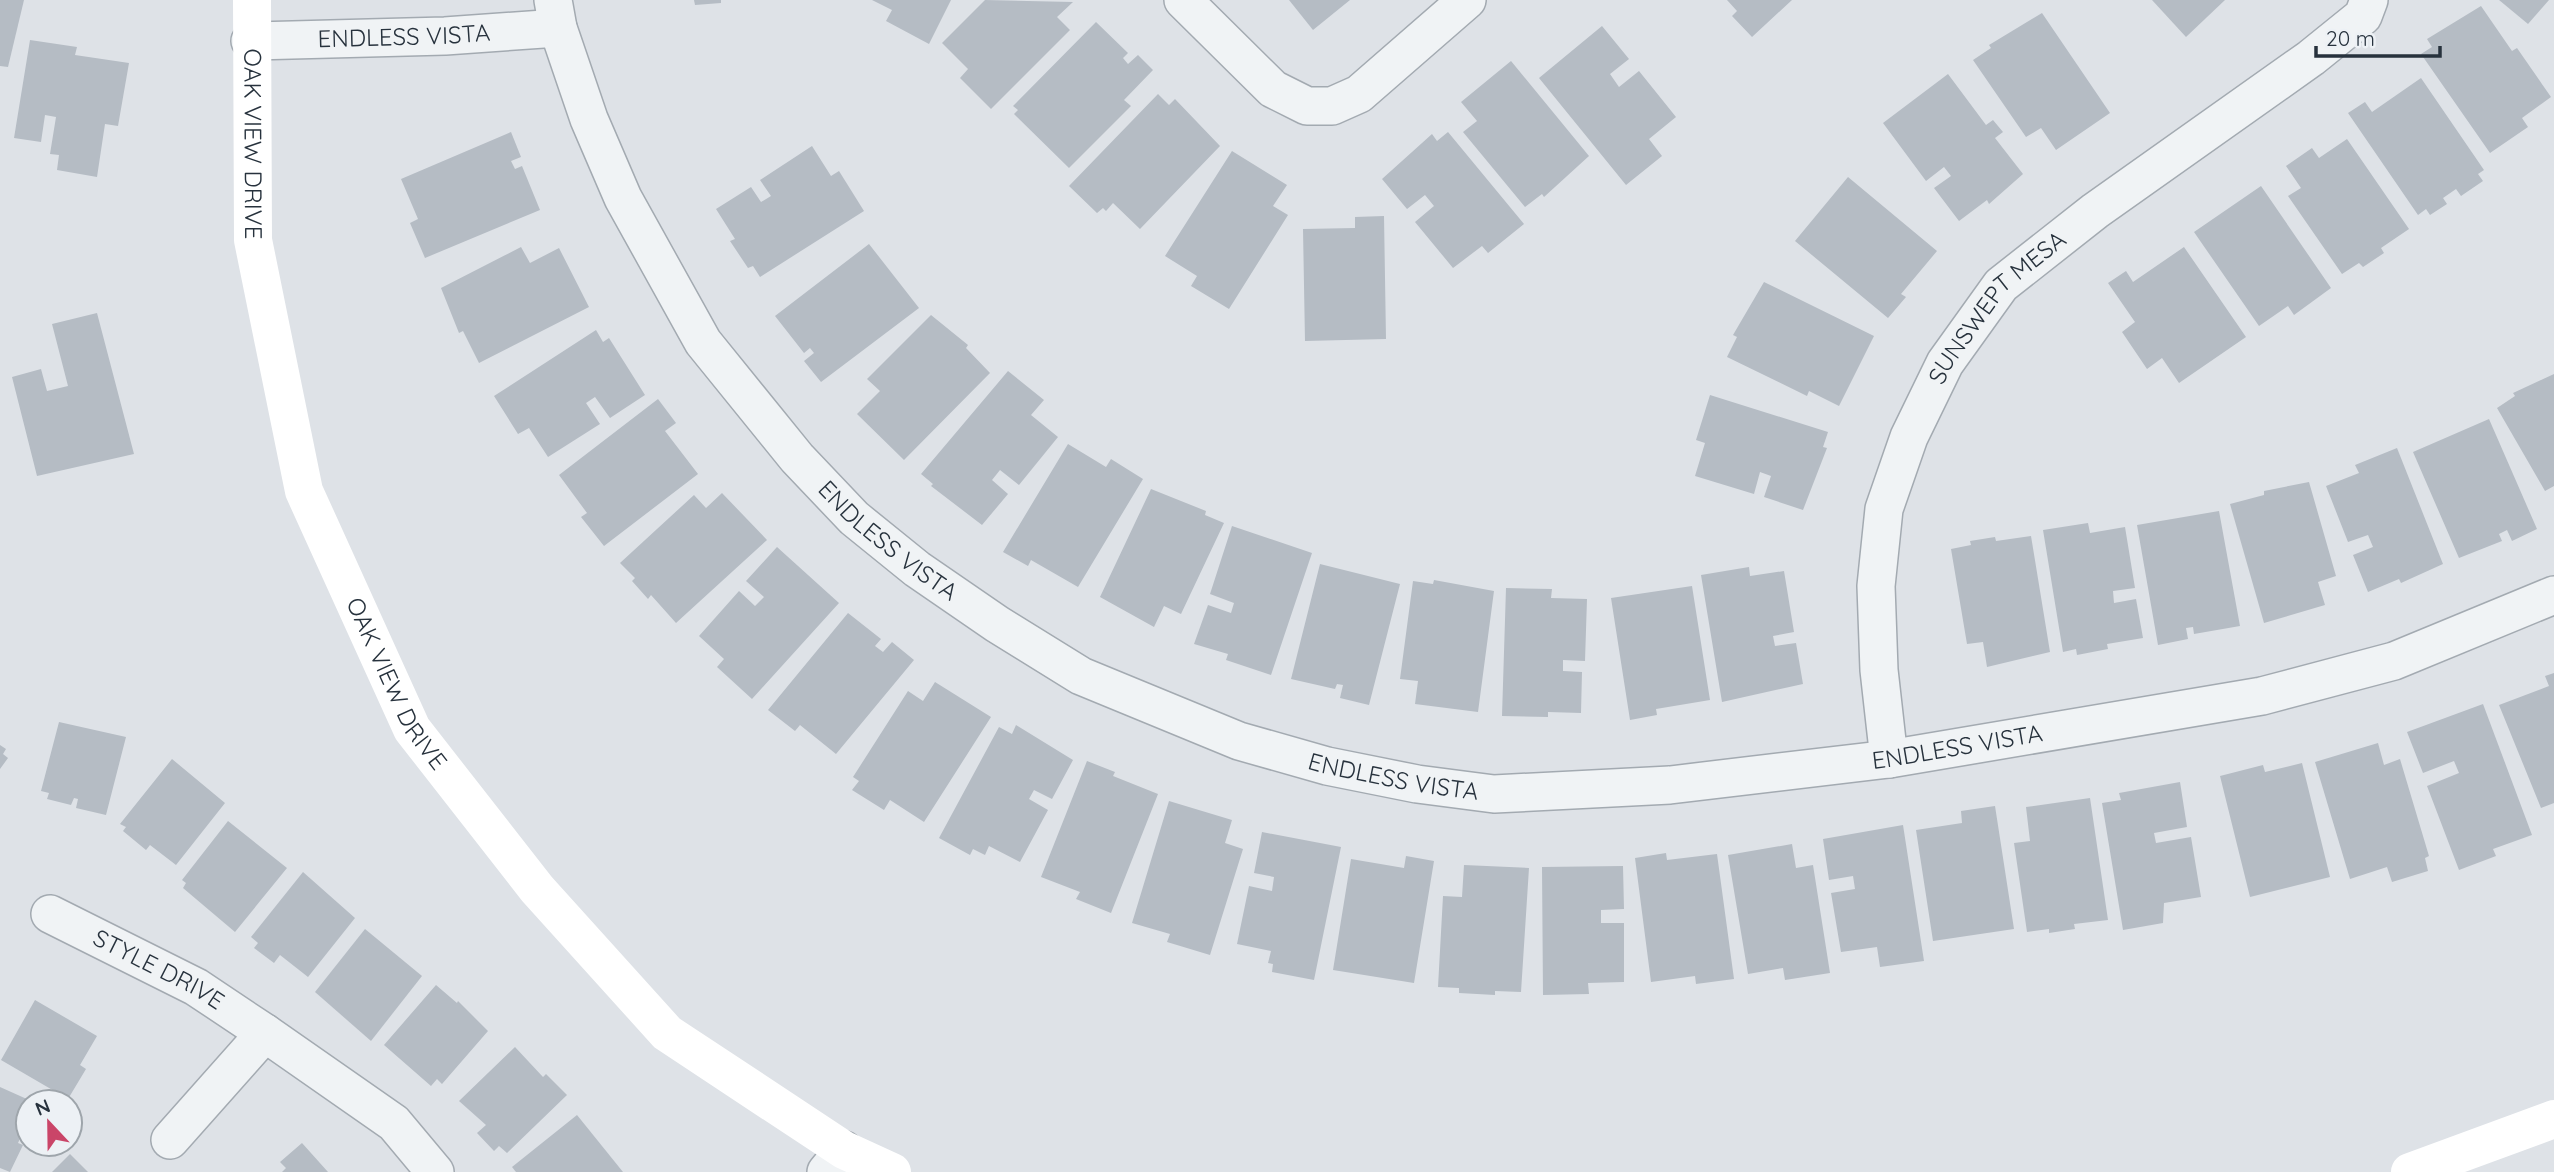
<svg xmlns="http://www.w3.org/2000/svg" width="2554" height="1172" viewBox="0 0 2554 1172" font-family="Quicksand,sans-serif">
	<rect width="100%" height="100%" fill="#dee2e7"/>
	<!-- building -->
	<g fill="#b5bcc4">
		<polygon points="0,0 24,0 8,67 0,66"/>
		<polygon points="694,0 721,0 721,3 695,5"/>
		<polygon points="872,0 951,0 929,44 886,21 892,10"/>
		<polygon points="985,0 1073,2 1057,17 1070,30 991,109 960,78 968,69 942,43"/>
		<polygon points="1289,0 1350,0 1313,30"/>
		<polygon points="1727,0 1792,0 1752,37 1732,16 1737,11"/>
		<polygon points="2152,0 2225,0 2186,37"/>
		<polygon points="2499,0 2549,0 2528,24"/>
		<polygon points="2481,6 2512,51 2517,48 2551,97 2522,118 2528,127 2490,153 2421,54 2432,47 2427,39"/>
		<polygon points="2042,13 2110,113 2056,150 2041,128 2026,137 1973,60 1991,48 1989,45"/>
		<polygon points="1096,22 1128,53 1123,58 1128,64 1138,55 1153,70 1124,100 1131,106 1069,168 1014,114 1018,110 1013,106"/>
		<polygon points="1602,26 1629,59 1610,74 1619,87 1639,71 1676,117 1649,139 1662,156 1626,185 1539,78"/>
		<polygon points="30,40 77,47 75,55 129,63 118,126 105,124 97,177 57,170 59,155 50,154 56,117 45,115 41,142 14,138"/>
		<polygon points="1511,61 1589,156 1544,197 1542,194 1525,207 1463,132 1477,121 1461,102"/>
		<polygon points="1948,74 1986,125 1993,120 2003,132 1995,138 2023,174 1989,204 1987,200 1959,221 1934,188 1951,176 1944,167 1926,181 1883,123"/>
		<polygon points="2421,78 2484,170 2478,174 2483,181 2461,196 2456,189 2443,198 2447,204 2430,215 2426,209 2418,215 2348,113 2365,102 2372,112"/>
		<polygon points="1158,94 1169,105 1175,99 1220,146 1140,229 1113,203 1106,211 1103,208 1097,213 1069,186"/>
		<polygon points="511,132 521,157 511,161 515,169 522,166 540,210 425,258 410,223 418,219 401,179"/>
		<polygon points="1448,132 1524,224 1488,253 1482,246 1453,268 1415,222 1434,206 1425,195 1407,209 1382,179 1432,134 1437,141"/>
		<polygon points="2347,139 2409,229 2381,248 2384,253 2363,267 2359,263 2342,274 2288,196 2301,188 2286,166 2312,148 2319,158"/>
		<polygon points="812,146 831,176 839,171 864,211 760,277 753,266 748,268 730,241 735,239 716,209 751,187 761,202 771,196 760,180"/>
		<polygon points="1232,151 1287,185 1273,206 1288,215 1229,309 1191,286 1197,276 1165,256"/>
		<polygon points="1848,177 1937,251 1901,294 1906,297 1888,318 1795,241"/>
		<polygon points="2261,186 2331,288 2294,315 2288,306 2259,326 2194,232"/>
		<polygon points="1384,216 1386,339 1305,341 1303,229 1355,228 1355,217"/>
		<polygon points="869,244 919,308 821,382 804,361 814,353 810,348 804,353 775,316"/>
		<polygon points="521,247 530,263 559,248 589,307 479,363 463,331 459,333 441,288"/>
		<polygon points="2184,247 2246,337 2179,383 2162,358 2147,369 2122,332 2135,322 2108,283 2126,271 2133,282"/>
		<polygon points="1764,282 1874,336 1839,406 1809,391 1807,396 1727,357 1737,337 1733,335"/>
		<polygon points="97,313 134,454 37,476 12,377 41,369 47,391 68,386 52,324"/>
		<polygon points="931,315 968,345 966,348 990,373 904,460 857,414 880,391 867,379"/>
		<polygon points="596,330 603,342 609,338 645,395 610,418 595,397 586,403 600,424 548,457 529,428 518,434 494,396"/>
		<polygon points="1008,371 1044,400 1031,415 1058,437 1019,485 1000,470 992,480 1008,494 982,525 931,486 933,484 921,474"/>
		<polygon points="2554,374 2554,486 2545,491 2497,408 2515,396 2513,393"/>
		<polygon points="1710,395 1828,432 1823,447 1827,448 1803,510 1764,497 1771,476 1760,472 1754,494 1695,476 1705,443 1696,440"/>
		<polygon points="658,399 676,423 665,431 698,474 604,546 581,517 587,513 559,475"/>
		<polygon points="2489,419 2537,529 2512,541 2507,530 2499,534 2502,541 2459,558 2413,452"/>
		<polygon points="1068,444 1106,467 1111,459 1143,479 1078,587 1031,560 1028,566 1003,552"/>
		<polygon points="2397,448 2443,564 2401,583 2399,579 2368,592 2353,555 2373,547 2368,535 2348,542 2326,486 2359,473 2355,465"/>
		<polygon points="2309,482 2336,576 2318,582 2325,605 2264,623 2230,504 2264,495 2264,491"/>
		<polygon points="1151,489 1206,511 1205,515 1224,523 1181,614 1164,606 1154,627 1100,597"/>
		<polygon points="722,493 767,540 676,623 651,595 648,599 632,581 635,578 620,563 694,495 706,508"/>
		<polygon points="2219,511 2240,626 2194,634 2193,627 2186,628 2188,639 2158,645 2137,525"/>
		<polygon points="2088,523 2090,533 2125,527 2135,588 2113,591 2114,603 2136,599 2143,638 2107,644 2108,649 2077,655 2076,649 2063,652 2043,530"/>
		<polygon points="1232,526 1312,553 1271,675 1226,660 1228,654 1194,644 1208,605 1231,613 1234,603 1210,594"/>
		<polygon points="2031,536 2050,652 1987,667 1983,642 1967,644 1951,549 1971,545 1970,541 1995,537 1996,541"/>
		<polygon points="777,547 839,603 752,699 717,667 724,659 699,636 739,591 755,606 764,597 746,581"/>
		<polygon points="1320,564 1400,584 1369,705 1340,698 1343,685 1337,684 1335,689 1291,679"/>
		<polygon points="1749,567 1750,576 1784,571 1794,632 1773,636 1775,646 1796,643 1803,684 1722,702 1701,575"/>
		<polygon points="1434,580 1494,591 1478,712 1415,704 1418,681 1400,679 1413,581 1433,584"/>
		<polygon points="1692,586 1710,700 1656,709 1657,715 1630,720 1611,598"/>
		<polygon points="1506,588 1552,589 1551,598 1587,599 1585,661 1563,660 1563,671 1582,672 1581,713 1548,712 1548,717 1502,716"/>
		<polygon points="848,613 881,639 875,646 883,652 892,642 914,660 836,754 800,725 795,731 768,710"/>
		<polygon points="2554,673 2554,803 2541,808 2499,705 2549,686 2545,676"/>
		<polygon points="935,682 991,717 924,822 890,800 884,810 852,790 859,781 853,777 908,691 923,701"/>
		<polygon points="2483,704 2532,835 2493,849 2496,856 2459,870 2427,786 2459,773 2454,761 2423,773 2407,732"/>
		<polygon points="59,722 126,737 106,815 76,808 78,799 74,798 71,805 47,799 49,793 41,791"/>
		<polygon points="1016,725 1073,760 1052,799 1034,790 1029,799 1048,810 1020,862 989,846 985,855 973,849 970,855 939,838 999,727 1012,734"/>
		<polygon points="2378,743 2384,765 2400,759 2429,856 2425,858 2428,871 2392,882 2387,867 2350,879 2315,762"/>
		<polygon points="0,745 6,749 3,754 8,758 0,769"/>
		<polygon points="172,759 225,803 176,865 150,845 146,850 123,831 126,827 120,824"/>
		<polygon points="1087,761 1115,772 1113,776 1158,794 1111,913 1076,899 1080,892 1041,877"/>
		<polygon points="2302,763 2330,877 2250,897 2220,776 2263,765 2265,772"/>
		<polygon points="2180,782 2187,827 2154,833 2156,843 2191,837 2201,897 2164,903 2163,923 2123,930 2102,803 2121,800 2119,793"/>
		<polygon points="2090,798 2108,920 2074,924 2075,929 2049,933 2049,929 2027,932 2014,843 2030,841 2026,807"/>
		<polygon points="1169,801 1232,820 1225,843 1243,849 1210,955 1167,942 1170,934 1132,923"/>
		<polygon points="1995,806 2014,929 1933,941 1916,830 1962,823 1961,811"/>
		<polygon points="228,821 287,868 235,932 183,888 186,883 182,880"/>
		<polygon points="1903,825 1924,961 1880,967 1877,947 1841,952 1831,893 1855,889 1853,876 1829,880 1823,839"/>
		<polygon points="1262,832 1341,847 1314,980 1272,972 1273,964 1268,963 1271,951 1237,944 1249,886 1272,891 1274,877 1254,873"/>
		<polygon points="1792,844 1796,868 1813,865 1830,973 1785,980 1783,968 1748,974 1728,855"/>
		<polygon points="1666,853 1667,860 1717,854 1734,979 1696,984 1695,976 1651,982 1635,858"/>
		<polygon points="1406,856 1434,861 1414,983 1333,970 1351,859 1404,868"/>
		<polygon points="1464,865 1529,868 1521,992 1495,991 1495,995 1459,993 1459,988 1438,987 1443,896 1462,897"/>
		<polygon points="1623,866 1624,909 1601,910 1601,923 1624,923 1624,982 1588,983 1589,994 1543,995 1542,867"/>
		<polygon points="303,872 355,918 308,977 280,955 274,963 254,948 258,943 251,937"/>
		<polygon points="365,929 422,976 371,1041 315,992"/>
		<polygon points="436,985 457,1003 458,1001 488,1031 442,1084 437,1079 431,1086 384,1045"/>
		<polygon points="35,1000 97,1036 80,1065 86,1069 68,1099 1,1060"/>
		<polygon points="515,1047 543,1077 546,1074 567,1095 507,1153 499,1146 494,1151 477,1133 486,1125 459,1101"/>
		<polygon points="0,1087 29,1100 28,1121 18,1143 23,1145 10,1172 0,1168"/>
		<polygon points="577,1115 623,1172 516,1172 512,1167"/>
		<polygon points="302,1143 328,1172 282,1172 286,1168 280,1162"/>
		<polygon points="70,1154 88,1172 52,1172"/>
	</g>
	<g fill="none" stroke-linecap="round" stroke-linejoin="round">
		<defs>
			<g id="street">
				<path id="s1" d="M553 0 558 28 589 119 623 198 703 342 797 458 854 518 917 569 997 624 1081 676 1239 741 1327 766 1417 784 1494 794 1670 785 1889 759 2262 696 2394 661 2554 595"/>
				<polyline points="1183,0 1273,89 1307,106 1332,106 1359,94 1467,0"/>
				<path id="s2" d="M250 41 445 36 558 28"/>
				<path id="s3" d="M1889 759 1879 670 1876 586 1884 509 1909 437 1945 363 2001 285 2095 211 2311 58 2363 16 2369 0"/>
				<path id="s4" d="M50 914 196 987 265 1033 394 1123 435 1172"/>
				<polyline points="170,1140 265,1033"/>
				<polyline points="826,1172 844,1150"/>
			</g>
		</defs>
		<!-- street casing -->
		<use href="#street" stroke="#a3aab1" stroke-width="40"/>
		<!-- street -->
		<use href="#street" stroke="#f0f3f5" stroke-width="37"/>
		<!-- secondary -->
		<g stroke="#fff" stroke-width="38">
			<path id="s5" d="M252 0 253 240 304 491 412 729 537 889 667 1033 844 1150 892 1172"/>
			<polyline points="2410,1172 2554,1119"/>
		</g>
	</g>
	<g text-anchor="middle" stroke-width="5" stroke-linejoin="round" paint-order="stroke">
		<!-- street labels -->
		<g font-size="24" fill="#27323d" stroke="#edf1f5">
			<text dy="8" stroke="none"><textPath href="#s2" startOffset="154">ENDLESS VISTA</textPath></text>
			<text dy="8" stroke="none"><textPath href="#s5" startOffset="144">OAK VIEW DRIVE</textPath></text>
			<text dy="8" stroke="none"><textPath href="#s3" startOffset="486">SUNSWEPT MESA</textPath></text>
			<text dy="8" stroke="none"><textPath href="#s1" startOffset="648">ENDLESS VISTA</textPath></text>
			<text dy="8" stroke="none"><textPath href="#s5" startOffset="710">OAK VIEW DRIVE</textPath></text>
			<text dy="8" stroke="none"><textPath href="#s1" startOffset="1782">ENDLESS VISTA</textPath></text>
			<text dy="8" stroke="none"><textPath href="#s1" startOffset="1214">ENDLESS VISTA</textPath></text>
			<text dy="8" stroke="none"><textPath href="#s4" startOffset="122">STYLE DRIVE</textPath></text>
		</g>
	</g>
	<!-- north arrow -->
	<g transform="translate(49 1123) rotate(338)"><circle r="33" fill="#edf1f5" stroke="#9ea5ab" stroke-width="2"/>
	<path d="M0-5L12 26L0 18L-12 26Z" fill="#ca4568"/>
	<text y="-10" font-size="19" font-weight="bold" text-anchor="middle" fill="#27323d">N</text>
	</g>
	<!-- scale -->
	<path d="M2316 46v10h124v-10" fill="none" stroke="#27323d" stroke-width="3.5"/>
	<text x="2326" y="46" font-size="21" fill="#27323d" stroke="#edf1f5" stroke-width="5" paint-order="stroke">20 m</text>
</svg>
